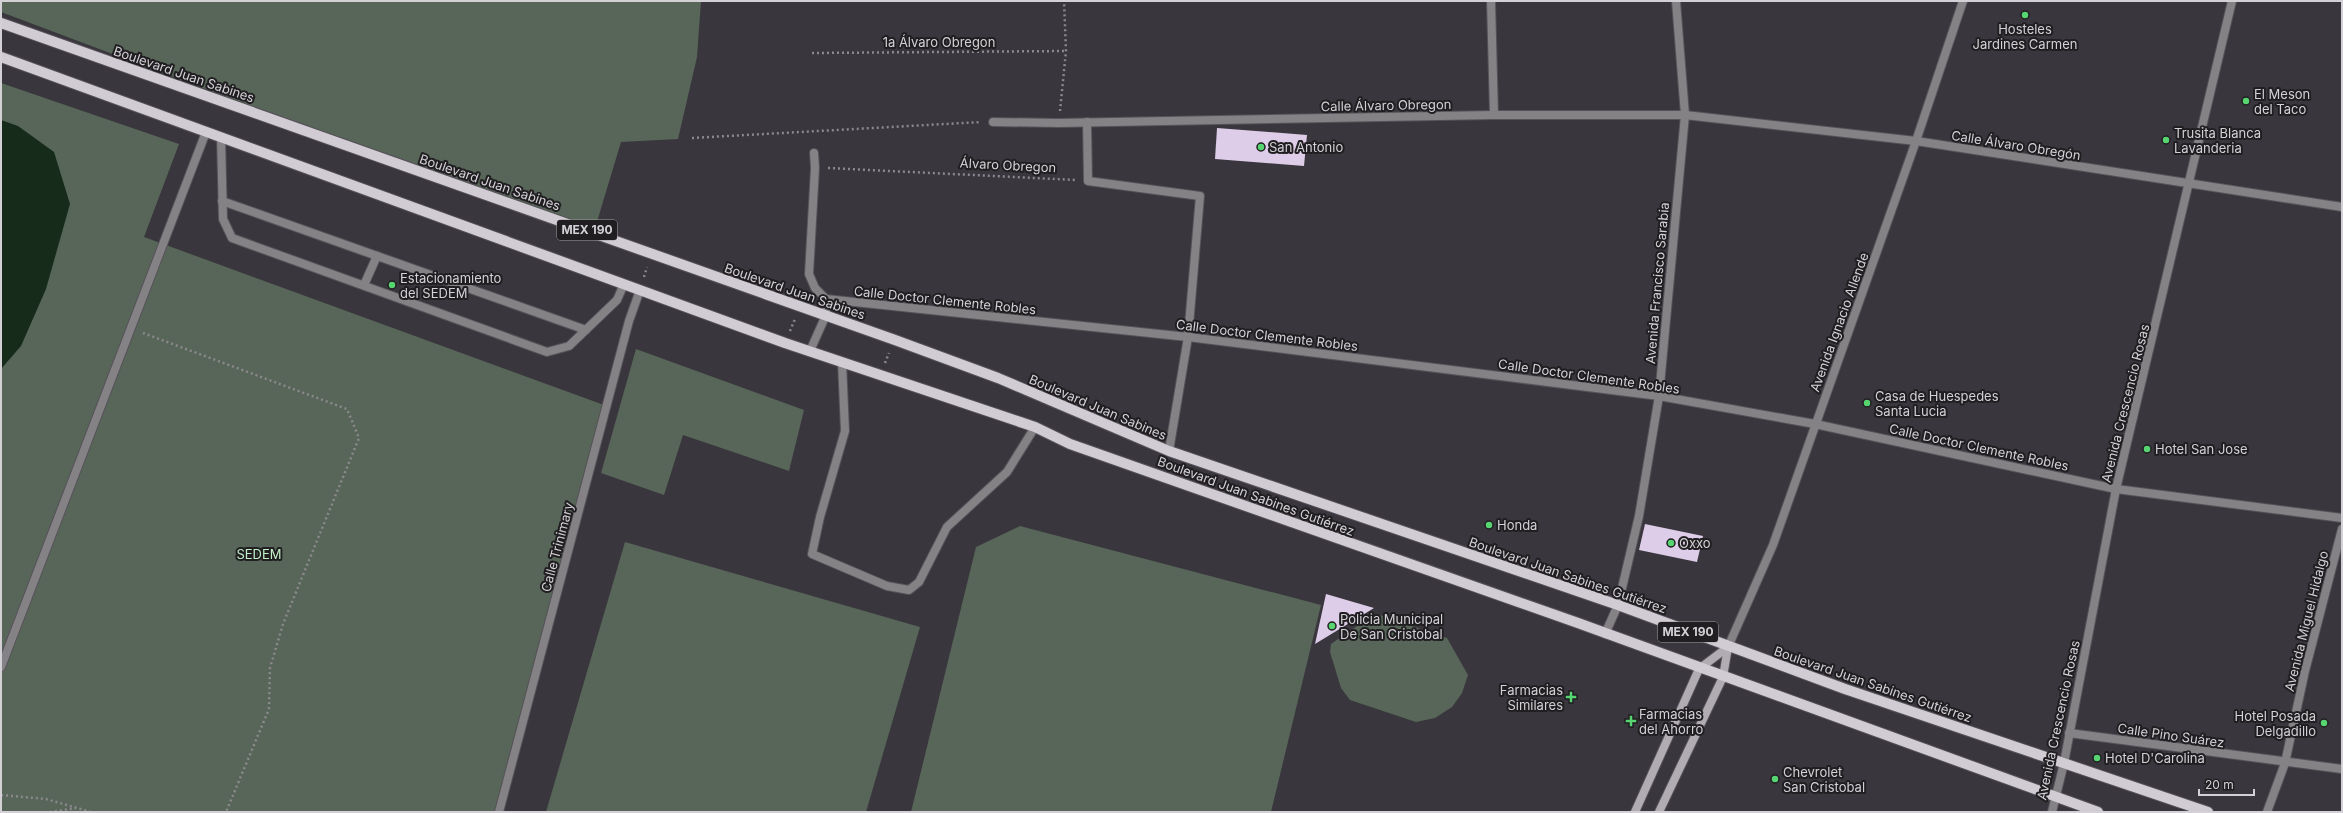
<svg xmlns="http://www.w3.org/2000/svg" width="2343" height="813" viewBox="0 0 2343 813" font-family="Inter,sans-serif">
	<rect width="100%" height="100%" fill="#3a363d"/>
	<!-- green -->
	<g fill="#576658">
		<polygon points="1,1 701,1 697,57 678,139 621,142 593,235 1,12"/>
		<polygon points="1,83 179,144 144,237 604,405 495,812 1,812"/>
		<polygon points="636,349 804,410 789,471 683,435 664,495 601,473"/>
		<polygon points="1020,526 1321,605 1271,812 911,812 976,547"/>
		<polygon points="625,542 920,627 866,812 546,812"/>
		<polygon points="1380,615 1447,638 1468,675 1462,693 1452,707 1435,718 1416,722 1350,700 1341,688 1330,652 1331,644 1370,617"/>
	</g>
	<!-- water -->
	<polygon fill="#162b19" points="1,120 18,126 54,152 70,204 46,289 21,346 1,369"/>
	<!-- building -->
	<g fill="#decde9">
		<polygon points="1217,128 1307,135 1304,166 1215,159"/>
		<polygon points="1645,524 1703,536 1697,562 1639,550"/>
		<polygon points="1326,594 1374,608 1315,644"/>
	</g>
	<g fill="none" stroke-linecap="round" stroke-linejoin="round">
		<defs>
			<g id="service">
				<polyline points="221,137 223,219 232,238 547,352 569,346 617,300 624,284"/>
				<polyline points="222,201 586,330"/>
				<polyline points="364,285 377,256"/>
				<polyline points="842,362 845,431 820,517 812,554 887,586 909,590 919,582 947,527 1007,472 1035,427"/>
				<polyline points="1,667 206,132"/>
			</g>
			<g id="minor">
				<polyline points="1491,1 1494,115"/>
				<polyline points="993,122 1059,123 1494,115 1685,115 1916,141 2342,207"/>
				<polyline points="1087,122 1088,181 1200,196 1188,337 1169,451"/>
				<polyline points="826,299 1188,337 1659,396 1815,424 2116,489 2342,518"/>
				<polyline points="810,351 826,315 826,299 815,288 809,274 815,168 814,153"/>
				<polyline points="1605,634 1618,605 1639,516 1659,396 1685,115 1676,1"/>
				<polyline points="1728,647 1773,545 1916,141 1963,1"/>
				<polyline points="2069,733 2342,769"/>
				<polyline points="499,812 629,321 640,290"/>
				<polyline points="2052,812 2064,763 2116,489 2232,1"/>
				<polyline points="2267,812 2285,763 2305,671 2342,529"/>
			</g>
			<g id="secondary">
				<polyline points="1635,812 1699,669 1728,647"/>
				<polyline points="1659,812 1723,677 1728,647"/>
			</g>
			<g id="primary">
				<polyline points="1,23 895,340 998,378 1169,451 1618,605 1845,689 2208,812"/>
				<polyline points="1,57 785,343 1035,427 1070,444 1578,623 2098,812"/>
			</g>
		</defs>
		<!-- service casing -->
		<use href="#service" stroke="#565259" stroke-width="10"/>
		<!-- minor casing -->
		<use href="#minor" stroke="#565259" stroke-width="10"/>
		<!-- secondary casing -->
		<use href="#secondary" stroke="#565259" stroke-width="10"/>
		<!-- primary casing -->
		<use href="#primary" stroke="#565259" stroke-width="12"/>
		<!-- path -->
		<g stroke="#8c888e" stroke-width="2.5" stroke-dasharray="2 3" stroke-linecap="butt">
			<polyline points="812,53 1066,51"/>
			<polyline points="1060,111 1066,51 1064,1"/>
			<polyline points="692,138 981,122"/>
			<polyline points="828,168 1076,180"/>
			<polyline points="644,277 647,267"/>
			<polyline points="790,331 795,319"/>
			<polyline points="143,333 347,409 359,438 283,624 270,668 269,709 226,812"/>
			<polyline points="885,363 889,353"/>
			<polyline points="1,795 46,799 91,812"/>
			<polyline points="50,812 76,808"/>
		</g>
		<!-- service -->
		<use href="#service" stroke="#858286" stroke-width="8"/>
		<!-- minor -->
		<use href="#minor" stroke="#858286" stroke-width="8"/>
		<!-- secondary -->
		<use href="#secondary" stroke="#b0acb2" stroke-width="8"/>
		<!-- primary -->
		<use href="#primary" stroke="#d1ccd4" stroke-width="10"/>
	</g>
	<!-- markers -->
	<g fill="#57d570" stroke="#201e21" stroke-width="1.5">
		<circle cx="2025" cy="15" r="4"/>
		<circle cx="2246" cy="101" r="4"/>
		<circle cx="2166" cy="140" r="4"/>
		<circle cx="1261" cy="147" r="4"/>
		<circle cx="392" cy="285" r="4"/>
		<circle cx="1867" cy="403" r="4"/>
		<circle cx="2147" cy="449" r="4"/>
		<circle cx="1489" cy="525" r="4"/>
		<circle cx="1671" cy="543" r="4"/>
		<circle cx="1332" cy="626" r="4"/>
		<path d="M1569 691h4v4h4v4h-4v4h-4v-4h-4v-4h4z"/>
		<path d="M1629 715h4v4h4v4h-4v4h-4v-4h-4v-4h4z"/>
		<circle cx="2324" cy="723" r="4"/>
		<circle cx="2097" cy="758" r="4"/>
		<circle cx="1775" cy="779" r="4"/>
	</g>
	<g text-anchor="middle" stroke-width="4" stroke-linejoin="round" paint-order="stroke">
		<!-- shield labels -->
		<g fill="#201e21" stroke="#9e9ba0" stroke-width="1">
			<rect x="557" y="220" width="60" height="20" rx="3"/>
			<rect x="1658" y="622" width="60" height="20" rx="3"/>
		</g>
		<g font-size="12" font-weight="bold" fill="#d4d1d6">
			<text x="587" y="234">MEX 190</text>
			<text x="1688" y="636">MEX 190</text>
		</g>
		<!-- poi labels -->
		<g font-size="13" fill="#d4d1d6" stroke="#201e21" text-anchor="start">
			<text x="2025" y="34" text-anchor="middle">Hosteles<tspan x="2025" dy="15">Jardines Carmen</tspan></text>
			<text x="2254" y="99">El Meson<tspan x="2254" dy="15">del Taco</tspan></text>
			<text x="2174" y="138">Trusita Blanca<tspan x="2174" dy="15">Lavanderia</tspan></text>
			<text x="1269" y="152">San Antonio</text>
			<text x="400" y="283">Estacionamiento<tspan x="400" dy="15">del SEDEM</tspan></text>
			<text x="1875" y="401">Casa de Huespedes<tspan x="1875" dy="15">Santa Lucia</tspan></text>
			<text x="2155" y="454">Hotel San Jose</text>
			<text x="1497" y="530">Honda</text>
			<text x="1679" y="548">Oxxo</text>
			<text x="1340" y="624">Policia Municipal<tspan x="1340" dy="15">De San Cristobal</tspan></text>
			<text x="1563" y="695" text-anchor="end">Farmacias<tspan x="1563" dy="15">Similares</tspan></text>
			<text x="1639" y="719">Farmacias<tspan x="1639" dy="15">del Ahorro</tspan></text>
			<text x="2316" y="721" text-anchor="end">Hotel Posada<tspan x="2316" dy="15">Delgadillo</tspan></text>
			<text x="2105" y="763">Hotel D'Carolina</text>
			<text x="1783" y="777">Chevrolet<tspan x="1783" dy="15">San Cristobal</tspan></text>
		</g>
		<!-- street labels -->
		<g font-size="13" fill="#d4d1d6" stroke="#201e21">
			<text x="939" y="47">1a Álvaro Obregon</text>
			<text transform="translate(184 74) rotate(19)" y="5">Boulevard Juan Sabines</text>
			<text transform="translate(1386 105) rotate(-1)" y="5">Calle Álvaro Obregon</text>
			<text transform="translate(2016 145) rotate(9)" y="5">Calle Álvaro Obregón</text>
			<text transform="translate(1008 165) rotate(3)" y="5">Álvaro Obregon</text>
			<text transform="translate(490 182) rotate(19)" y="5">Boulevard Juan Sabines</text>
			<text transform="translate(1657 283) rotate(-85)" y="5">Avenida Francisco Sarabia</text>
			<text transform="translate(795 291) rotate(19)" y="5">Boulevard Juan Sabines</text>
			<text transform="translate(945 300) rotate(6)" y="5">Calle Doctor Clemente Robles</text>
			<text transform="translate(1839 322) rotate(-70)" y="5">Avenida Ignacio Allende</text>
			<text transform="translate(1267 335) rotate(7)" y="5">Calle Doctor Clemente Robles</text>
			<text transform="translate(1589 376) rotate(8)" y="5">Calle Doctor Clemente Robles</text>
			<text transform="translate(2125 403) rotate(-76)" y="5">Avenida Crescencio Rosas</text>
			<text transform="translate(1098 407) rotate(23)" y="5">Boulevard Juan Sabines</text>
			<text transform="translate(1979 447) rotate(12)" y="5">Calle Doctor Clemente Robles</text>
			<text transform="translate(1256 496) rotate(20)" y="5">Boulevard Juan Sabines Gutiérrez</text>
			<text transform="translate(557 547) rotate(-75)" y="5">Calle Trinimary</text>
			<text transform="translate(1568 575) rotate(19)" y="5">Boulevard Juan Sabines Gutiérrez</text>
			<text transform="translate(2306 621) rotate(-76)" y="5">Avenida Miguel Hidalgo</text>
			<text transform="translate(1873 684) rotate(19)" y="5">Boulevard Juan Sabines Gutiérrez</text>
			<text transform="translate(2058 720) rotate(-78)" y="5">Avenida Crescencio Rosas</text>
			<text transform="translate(2171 735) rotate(8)" y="5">Calle Pino Suárez</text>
		</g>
		<!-- park labels -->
		<g font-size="13" fill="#c2efc6" stroke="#201e21">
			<text x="259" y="559">SEDEM</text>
		</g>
	</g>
	<!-- border -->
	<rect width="2343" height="813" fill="none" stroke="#d4d1d6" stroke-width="4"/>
	<!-- scale -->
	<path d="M2199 789v6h55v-6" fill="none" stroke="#d4d1d6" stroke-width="2"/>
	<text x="2205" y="789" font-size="12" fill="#d4d1d6" stroke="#201e21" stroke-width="3" paint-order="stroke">20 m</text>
</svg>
